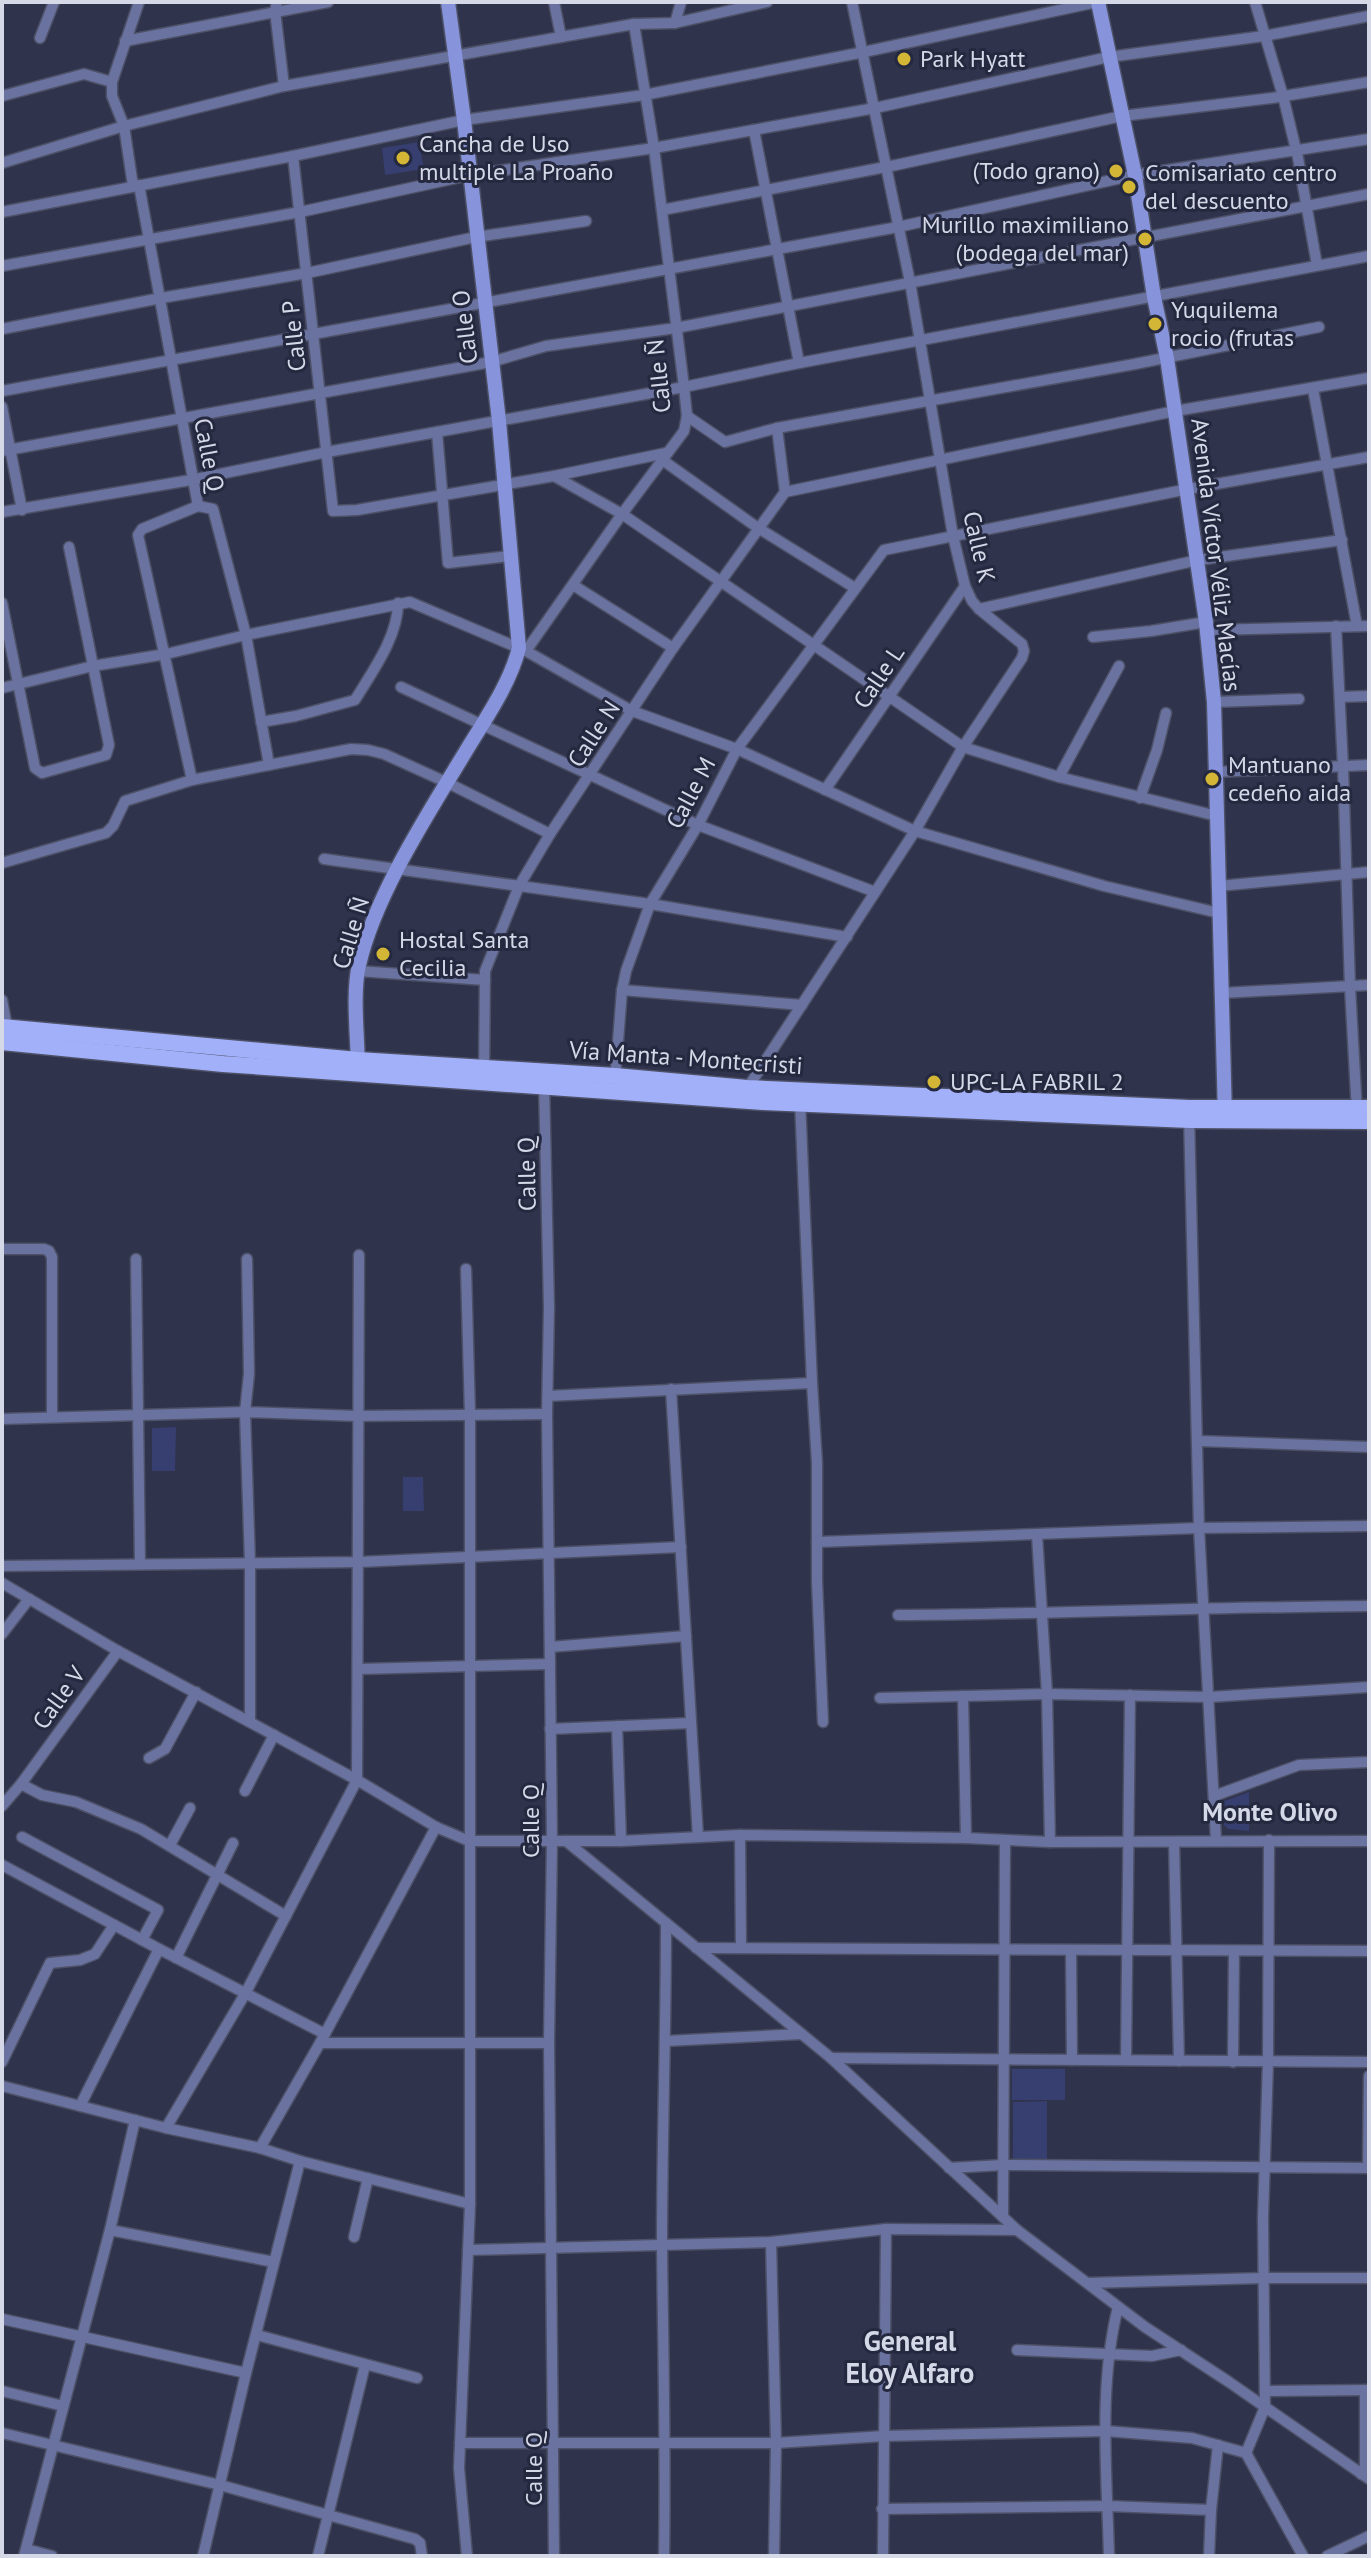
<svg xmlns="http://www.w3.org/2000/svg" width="1371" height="2558" viewBox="0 0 1371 2558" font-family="'PT Sans',sans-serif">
	<rect width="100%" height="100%" fill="#2f334b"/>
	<!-- green -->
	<g fill="#373e70">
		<polygon points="419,142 424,169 385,175 382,148"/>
		<polygon points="176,1427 175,1471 152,1471 152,1428"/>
		<polygon points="403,1477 423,1477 424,1511 403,1511"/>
		<polygon points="1249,1792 1249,1831 1228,1829 1224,1825 1224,1801"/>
		<rect x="1012" y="2069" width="53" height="31"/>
		<polygon points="1047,2101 1047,2162 1013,2162 1013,2102"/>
	</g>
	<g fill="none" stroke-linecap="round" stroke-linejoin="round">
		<defs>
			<g id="street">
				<polyline points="277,2 275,11 284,86"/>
				<polyline points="554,2 561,37"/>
				<polyline points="1255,2 1283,96 1298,158 1317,265"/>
				<polyline points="675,23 681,2"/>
				<polyline points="40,38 54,2"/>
				<polyline points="125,41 328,2"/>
				<polyline points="2,96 84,74 112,82"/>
				<polyline points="754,130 799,363"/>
				<polyline points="293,156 333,511 357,510 554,476 666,453"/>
				<polyline points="2,163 124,126 284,86 634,24 675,23 767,2"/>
				<polyline points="139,185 198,506"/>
				<polyline points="133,186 124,126 112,96 112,82 139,2"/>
				<polyline points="662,210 896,165 1122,116 1272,98 1369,82"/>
				<polyline points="2,212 293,156 464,120 644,95 864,52 1097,2"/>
				<polyline points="2,266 300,212 470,175 654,148 875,108 1109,57 1264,36 1369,16"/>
				<polyline points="2,329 161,298 307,273 476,237 586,221"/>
				<polyline points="1313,389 1357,626"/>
				<polyline points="2,391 898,227 1135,175 1369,139"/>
				<polyline points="2,407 22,510"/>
				<polyline points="687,416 725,442 777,428 1135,364 1319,327"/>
				<polyline points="437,432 448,563 510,556"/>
				<polyline points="2,451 491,362 546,346 676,328 1369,194"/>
				<polyline points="661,459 758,528 855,588"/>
				<polyline points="554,476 622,514 963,747 1059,777 1217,816"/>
				<polyline points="785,492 1175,411 1369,378"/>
				<polyline points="2,512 191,480 327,452 684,387 799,363 1369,256"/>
				<polyline points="573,585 673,648"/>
				<polyline points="2,603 35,768 42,773 106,755 109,745 69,547"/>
				<polyline points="979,609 1198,560 1342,540"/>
				<polyline points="1336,626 1343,767 1350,987 1357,1112"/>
				<polyline points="1207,630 1369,626"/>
				<polyline points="1093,637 1151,631 1206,622"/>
				<polyline points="526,651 622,514 684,431 687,416 684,387 654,148 634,24"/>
				<polyline points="401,687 698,825 875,892"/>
				<polyline points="2,688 93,666 166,654 246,635 410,602 526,651 632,711 737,749 915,831 1104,886 1219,913"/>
				<polyline points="1340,697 1369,696"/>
				<polyline points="1214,702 1299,699"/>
				<path d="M261 722 296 716 355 700C372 672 398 637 398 603"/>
				<polyline points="1215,772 1369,765"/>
				<polyline points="1059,777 1119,666"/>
				<polyline points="192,780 138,535 142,529 198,506 213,509 246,635 269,765"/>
				<polyline points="825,790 965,586"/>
				<polyline points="1140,798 1157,750 1166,713"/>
				<polyline points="324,859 650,904 847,937"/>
				<polyline points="2,863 106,833 113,826 125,801 192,780 351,749 368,750 384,754 448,783 550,834"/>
				<polyline points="1219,886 1369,872"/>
				<polyline points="358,971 485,980"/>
				<polyline points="622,990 802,1005"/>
				<polyline points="1222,993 1369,985"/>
				<polyline points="2,1000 7,1027"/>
				<polyline points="484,1073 485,971 519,886 550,834 673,648 785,492 777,428"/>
				<polyline points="615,1080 622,990 626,971 650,904 698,825 737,749 884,550 1188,489 1369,457"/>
				<polyline points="544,1082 549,1307 547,1414 552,1841 549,2043 554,2556"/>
				<polyline points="745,1092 915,831 963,747 1022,658 1024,651 1022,644 979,609 972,601 965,586 953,536 910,282 852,2"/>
				<polyline points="800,1100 812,1383 817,1463 817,1581 823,1722"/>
				<polyline points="1189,1115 1199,1528 1216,1840"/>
				<polyline points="2,1249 44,1249 49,1251 52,1257 52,1417"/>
				<polyline points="136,1259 140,1564"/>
				<polyline points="247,1259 249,1374 245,1412 250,1563 250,1721"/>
				<polyline points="466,1269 470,1415 470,2204 459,2468 467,2556"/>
				<polyline points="671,1389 698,1837"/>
				<polyline points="548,1396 812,1383"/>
				<polyline points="2,1419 245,1412 357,1416 547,1414"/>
				<polyline points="1199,1441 1369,1447"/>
				<polyline points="1037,1535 1047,1694 1050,1842"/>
				<polyline points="817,1542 1199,1528 1369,1526"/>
				<polyline points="2,1566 359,1562 681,1547"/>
				<polyline points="2,1583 118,1651 357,1780 436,1827 469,1841 621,1841 740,1835 966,1838 1050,1842 1369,1841"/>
				<path d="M898 1615C1055 1614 1212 1607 1369 1606"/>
				<polyline points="2,1634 29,1599"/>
				<polyline points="550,1647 686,1636"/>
				<polyline points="360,1669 550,1664"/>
				<polyline points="963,1696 966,1838"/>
				<polyline points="880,1698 1047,1694 1210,1697 1369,1687"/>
				<polyline points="617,1726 621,1841"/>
				<polyline points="550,1729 691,1723"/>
				<polyline points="149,1758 165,1749 196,1692"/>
				<polyline points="21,1784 42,1795 76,1802 141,1829 286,1916"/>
				<polyline points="245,1791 274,1735"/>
				<polyline points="1214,1796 1299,1765 1369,1762"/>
				<polyline points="2,1806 21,1784 118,1651"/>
				<polyline points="740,1835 741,1948"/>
				<polyline points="22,1837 158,1910 142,1940"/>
				<polyline points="566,1841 831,2058 1017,2230 1145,2327 1229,2382 1369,2479"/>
				<polyline points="1174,1842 1179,2061"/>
				<polyline points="170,1845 190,1808"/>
				<polyline points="2,1865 159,1949 325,2034"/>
				<polyline points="696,1948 1369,1951"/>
				<polyline points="1071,1951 1072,2060"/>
				<polyline points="176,1958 233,1843"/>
				<polyline points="666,2041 801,2034"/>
				<polyline points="320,2043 549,2043"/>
				<polyline points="831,2058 1369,2062"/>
				<polyline points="1126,2060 1130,1695"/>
				<polyline points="2,2062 50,1963 80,1960 95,1954 114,1925"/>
				<polyline points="1233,2062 1234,1952"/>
				<polyline points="2,2086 166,2128 260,2148 300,2161 470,2204"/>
				<polyline points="80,2106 159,1949"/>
				<polyline points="166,2128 245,1994 357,1780 359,1255"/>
				<polyline points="260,2148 320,2043 436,1827"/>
				<polyline points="949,2168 1003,2165 1369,2168"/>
				<polyline points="1368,2168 1369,2076"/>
				<polyline points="1003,2217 1005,1841"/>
				<polyline points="110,2230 274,2262"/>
				<polyline points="354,2237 368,2178"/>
				<polyline points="771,2242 776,2443 774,2556"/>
				<polyline points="468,2250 771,2242 886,2229 1017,2230"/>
				<polyline points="1088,2283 1263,2278 1369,2278"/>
				<polyline points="2,2319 246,2373"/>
				<polyline points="257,2335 417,2378"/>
				<polyline points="1017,2350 1152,2356 1181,2350"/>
				<polyline points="2,2391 63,2406"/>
				<polyline points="1265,2391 1369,2390"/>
				<polyline points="2,2433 220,2485 415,2539 420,2543 422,2556"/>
				<polyline points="460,2443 776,2443 884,2436 1106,2431 1192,2438 1246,2453 1265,2407 1263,2218 1268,2062 1269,1840"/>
				<polyline points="1246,2453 1303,2556"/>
				<polyline points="1361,2474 1365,2466 1365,2390"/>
				<polyline points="882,2509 1108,2506 1211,2510"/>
				<polyline points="26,2549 52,2556"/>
				<polyline points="24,2556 110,2230 135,2120"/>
				<polyline points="203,2556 246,2373 300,2161"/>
				<polyline points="318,2556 365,2365"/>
				<path d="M664 2556C666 2452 663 2349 662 2245 662 2138 666 2030 666 1923"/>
				<polyline points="883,2556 886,2229"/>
				<path d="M1109 2556C1107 2474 1098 2387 1118 2307"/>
				<polyline points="1209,2556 1211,2510 1218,2445"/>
				<polyline points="1327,2556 1369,2536"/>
			</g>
			<g id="secondary">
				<polyline points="1098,2 1135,175 1154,297 1167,358 1206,622 1214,702 1225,1117"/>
				<path d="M358 1070C358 1039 352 994 359 965 375 894 431 809 469 746 488 715 510 683 519 648L499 421 464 120 448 2"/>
			</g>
			<g id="primary">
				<polyline points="2,1027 358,1060 615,1076 747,1088 1189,1108 1369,1108"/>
				<polyline points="2,1042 223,1064 763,1102 1190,1120 1369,1121"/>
			</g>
		</defs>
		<!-- street casing -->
		<use href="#street" stroke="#4d5167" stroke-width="13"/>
		<!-- secondary casing -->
		<use href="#secondary" stroke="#4d5167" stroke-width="17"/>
		<!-- primary casing -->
		<use href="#primary" stroke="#4d5167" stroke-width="19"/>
		<!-- street -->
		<use href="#street" stroke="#6a729f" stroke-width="10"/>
		<!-- secondary -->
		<use href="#secondary" stroke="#8793db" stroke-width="14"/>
		<!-- primary -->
		<use href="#primary" stroke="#a2aff9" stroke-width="16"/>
	</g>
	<!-- markers -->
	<g fill="#d3b635" stroke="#252940" stroke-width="3">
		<circle cx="904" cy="59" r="8"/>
		<circle cx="403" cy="158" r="8"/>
		<circle cx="1116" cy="171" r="8"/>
		<circle cx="1129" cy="187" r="8"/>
		<circle cx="1145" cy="239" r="8"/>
		<circle cx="1155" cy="324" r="8"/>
		<circle cx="1212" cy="779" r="8"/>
		<circle cx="383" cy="954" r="8"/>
		<circle cx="934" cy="1082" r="8"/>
	</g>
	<g text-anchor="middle" stroke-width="6" stroke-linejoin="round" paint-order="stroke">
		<!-- poi labels -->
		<g font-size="24" fill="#d5d8e7" stroke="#252940" text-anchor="start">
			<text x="920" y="67">Park Hyatt</text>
			<text x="419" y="152">Cancha de Uso<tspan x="419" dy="28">multiple La Proaño</tspan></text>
			<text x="1100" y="179" text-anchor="end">(Todo grano)</text>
			<text x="1145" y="181">Comisariato centro<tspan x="1145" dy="28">del descuento</tspan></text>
			<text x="1129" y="233" text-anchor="end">Murillo maximiliano<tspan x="1129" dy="28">(bodega del mar)</tspan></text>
			<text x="1171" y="318">Yuquilema<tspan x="1171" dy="28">rocio (frutas</tspan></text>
			<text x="1228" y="773">Mantuano<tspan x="1228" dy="28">cedeño aida</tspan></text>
			<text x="399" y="948">Hostal Santa<tspan x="399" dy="28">Cecilia</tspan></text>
			<text x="950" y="1090">UPC-LA FABRIL 2</text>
		</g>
		<!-- street labels -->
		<g font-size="24" fill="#d5d8e7" stroke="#252940">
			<text transform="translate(465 327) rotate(-97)" y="8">Calle O</text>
			<text transform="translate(294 336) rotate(-96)" y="8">Calle P</text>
			<text transform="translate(659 376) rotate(-96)" y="8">Calle Ñ</text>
			<text transform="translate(209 455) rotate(79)" y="8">Calle Q</text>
			<text transform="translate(979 547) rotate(77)" y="8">Calle K</text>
			<text transform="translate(1216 555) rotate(83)" y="8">Avenida Víctor Véliz Macías</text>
			<text transform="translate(879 677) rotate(-56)" y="8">Calle L</text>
			<text transform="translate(594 734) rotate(-57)" y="8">Calle N</text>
			<text transform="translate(691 793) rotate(-62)" y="8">Calle M</text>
			<text transform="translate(351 933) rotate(-73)" y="8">Calle Ñ</text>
			<text transform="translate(686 1058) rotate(4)" y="8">Vía Manta - Montecristi</text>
			<text transform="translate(527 1174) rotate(-91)" y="8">Calle Q</text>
			<text transform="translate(59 1698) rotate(-54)" y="8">Calle V</text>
			<text transform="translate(531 1821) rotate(-90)" y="8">Calle Q</text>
			<text transform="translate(534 2469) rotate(-90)" y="8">Calle Q</text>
		</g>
		<!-- neighbourhood labels -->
		<g font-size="26" font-weight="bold" fill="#d5d8e7" stroke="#252940">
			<text x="1270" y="1821">Monte Olivo</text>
		</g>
		<!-- quarter labels -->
		<g font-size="28" font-weight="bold" fill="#d5d8e7" stroke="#252940">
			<text x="910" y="2351">General<tspan x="910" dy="32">Eloy Alfaro</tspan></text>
		</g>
	</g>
	<!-- border -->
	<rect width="1371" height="2558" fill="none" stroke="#d5d8e7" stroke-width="8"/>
</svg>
